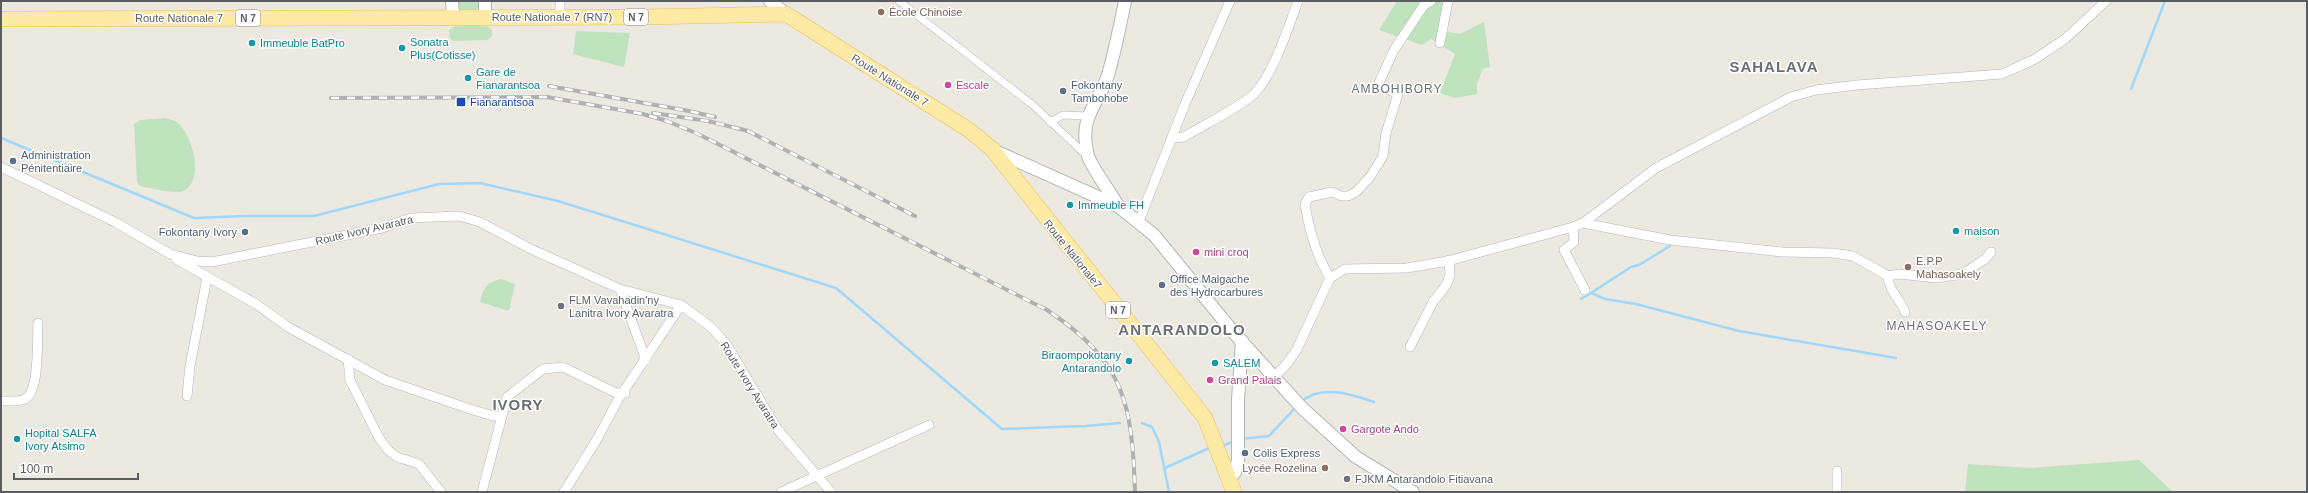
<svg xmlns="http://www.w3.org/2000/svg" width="2308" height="493" viewBox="0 0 2308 493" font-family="Helvetica,sans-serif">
	<rect width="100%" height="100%" fill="#ece9e1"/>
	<!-- green -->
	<g fill="#bfe3bd">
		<polygon points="455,1 480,1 480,6 474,12 459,11"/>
		<polygon points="1397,1 1447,1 1443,31 1460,34 1484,22 1490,67 1483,69 1477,83 1477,94 1455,98 1440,93 1455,54 1431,39 1422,45 1379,30"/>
		<polygon points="456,26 487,26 492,30 492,36 488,40 453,41 450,38 449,30"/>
		<polygon points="576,31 630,33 624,67 573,54"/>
		<path d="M165 118C168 119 174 120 177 122 192 134 206 181 183 191 176 194 149 188 140 186L137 182 134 124 140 120Z"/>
		<path d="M501 279 515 284 509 311 480 302C483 287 487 283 501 279Z"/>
		<polygon points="2139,460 2173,492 1965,492 1968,464 2030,468"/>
	</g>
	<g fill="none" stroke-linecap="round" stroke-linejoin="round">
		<!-- stream -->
		<g stroke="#a0d8fc" stroke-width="2.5">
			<polyline points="2131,89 2165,1"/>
			<polyline points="1,138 194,218 244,216 314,216 439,184 480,183 558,201 836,288 1002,429 1085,426 1120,423"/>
			<polyline points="1591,293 1631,267 1639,265 1670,246"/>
			<polyline points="1581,299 1591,293 1605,299 1636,304 1739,331 1896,358"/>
			<path d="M1301 402C1320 384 1351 394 1374 402"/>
			<polyline points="1142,423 1152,427 1159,442 1169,492"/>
			<polyline points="1241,439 1269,436 1296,407"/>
			<polyline points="1225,445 1234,441"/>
			<polyline points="1165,468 1209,448"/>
		</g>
		<defs>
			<g id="pedestrian">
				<polyline points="899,1 1034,106 1087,156"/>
				<polyline points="1050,122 1063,115 1088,116"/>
			</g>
			<g id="minor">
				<polyline points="560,1 560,17"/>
				<polyline points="1440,43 1448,1"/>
				<path d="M1173 138 1184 137C1203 125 1241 107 1255 93 1273 74 1289 26 1298 1"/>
				<polyline points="1,167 115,222 170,254 197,261 212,262 382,228 411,218 459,216 480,222 531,249 620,289 681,305 711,327 727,345 778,430 831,492"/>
				<polyline points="1139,221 1185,104 1230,1"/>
				<polyline points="1583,223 1670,240 1782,252 1833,253 1853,256 1888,276 1899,274 1936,278 1963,274 1985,259 1991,252"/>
				<polyline points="1573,227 1574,242 1564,250 1585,290"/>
				<polyline points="176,259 256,304 288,327 385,380 470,409 493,416 502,416"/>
				<path d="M1888 276C1889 292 1900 298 1905 312"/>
				<path d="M1330 278C1316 255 1309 230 1305 204L1309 197 1332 192 1341 196H1348L1356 192 1370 177 1383 156 1386 133 1398 94 1378 85 1394 50 1424 5 1431 1"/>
				<polyline points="620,289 646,360"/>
				<polyline points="1410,347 1433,302 1447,284 1450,275 1449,260"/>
				<polyline points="348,359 350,380 379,438 388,450 397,457 419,464 441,492"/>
				<polyline points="1274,377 1285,366 1296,351 1330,278 1345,269 1407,268 1448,261 1573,227 1583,223 1656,168 1791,97 1816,90 1857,85 2002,74 2035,59 2065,39 2106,1"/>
				<polyline points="187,396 190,366 207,278"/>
				<path d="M1 401C8 401 19 402 25 399 40 392 37 339 38 323"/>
				<polyline points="482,492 507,397 543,369 563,367 616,393 625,393"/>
				<polyline points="564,492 596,441 619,398 681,305"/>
				<polyline points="781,492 929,425"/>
				<polyline points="1837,492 1837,471"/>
			</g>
			<g id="tertiary">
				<polyline points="452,1 453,17"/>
				<polyline points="485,1 485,17"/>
				<polyline points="770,1 786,14"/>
				<polyline points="993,150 1118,206 1154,235 1234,333 1302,408 1356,457 1413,492"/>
				<path d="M1118 206C1111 193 1092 168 1088 156 1078 117 1097 107 1108 75 1115 51 1120 26 1125 1"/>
				<polyline points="1229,480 1235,472 1238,460 1238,400 1242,341"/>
			</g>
			<polyline id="primary" points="1,19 644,17 786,14 969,130 992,149 1205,418 1234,492"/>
		</defs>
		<!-- pedestrian casing -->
		<use href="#pedestrian" stroke="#b3b7bb" stroke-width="8"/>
		<!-- minor casing -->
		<use href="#minor" stroke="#b3b7bb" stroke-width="10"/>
		<!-- tertiary casing -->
		<use href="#tertiary" stroke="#b3b7bb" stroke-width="14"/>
		<!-- primary casing -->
		<use href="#primary" stroke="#edbd59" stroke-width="16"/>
		<!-- pedestrian -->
		<use href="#pedestrian" stroke="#fff" stroke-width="7"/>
		<!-- minor -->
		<use href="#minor" stroke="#fff" stroke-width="9"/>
		<!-- tertiary -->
		<use href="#tertiary" stroke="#fff" stroke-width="12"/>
		<!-- primary -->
		<use href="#primary" stroke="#fdeba5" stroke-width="15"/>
		<defs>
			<g id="rail">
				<polyline points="549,86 689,111 715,117"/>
				<path d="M331 98 547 97 643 114 667 121 698 134 1047 310C1125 362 1132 403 1135 492"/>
				<polyline points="653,113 708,121 748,131 915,216"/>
			</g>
		</defs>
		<!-- rail casing -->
		<use href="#rail" stroke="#b0b1b1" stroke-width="4"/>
		<!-- rail -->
		<use href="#rail" stroke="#fff" stroke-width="2.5" stroke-dasharray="8" stroke-linecap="butt"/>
	</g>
	<!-- markers -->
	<g fill="#8d6e63" stroke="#fff" stroke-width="1.5">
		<circle cx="881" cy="12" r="4"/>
		<circle cx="1908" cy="267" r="4"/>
		<circle cx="1325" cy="468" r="4"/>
	</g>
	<g fill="#0f9aa8" stroke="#fff" stroke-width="1.5">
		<circle cx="252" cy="43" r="4"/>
		<circle cx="402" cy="48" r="4"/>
		<circle cx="468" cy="78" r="4"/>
		<circle cx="1070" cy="205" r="4"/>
		<circle cx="1956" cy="231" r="4"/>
		<circle cx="1129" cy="361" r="4"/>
		<circle cx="1215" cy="363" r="4"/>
		<circle cx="17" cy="439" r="4"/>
	</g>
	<g fill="#d1479c" stroke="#fff" stroke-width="1.5">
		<circle cx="948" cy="85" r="4"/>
		<circle cx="1196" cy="252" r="4"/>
		<circle cx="1210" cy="380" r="4"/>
		<circle cx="1343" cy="429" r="4"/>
	</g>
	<g fill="#5c6f8a" stroke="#fff" stroke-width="1.5">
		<circle cx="1063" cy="91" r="4"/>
		<circle cx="13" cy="161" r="4"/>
		<circle cx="245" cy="232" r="4"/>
		<circle cx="1162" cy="285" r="4"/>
		<circle cx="1245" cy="453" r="4"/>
	</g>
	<rect fill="#1a4fb4" stroke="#fff" stroke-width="1.5" x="456" y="97" width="10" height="10" rx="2"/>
	<g fill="#6b7280" stroke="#fff" stroke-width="1.5">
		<circle cx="561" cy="306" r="4"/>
		<circle cx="1347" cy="479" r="4"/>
	</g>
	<g text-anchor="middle" stroke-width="3" stroke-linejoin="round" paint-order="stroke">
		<!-- shield labels -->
		<g fill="#fff" stroke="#8b8e90" stroke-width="1">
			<rect x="624" y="9" width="24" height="16" rx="3"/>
			<rect x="236" y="10" width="24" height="16" rx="3"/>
			<rect x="1106" y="302" width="24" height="16" rx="3"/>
		</g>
		<g font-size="10" font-weight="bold" fill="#595d61">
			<text x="636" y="21">N 7</text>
			<text x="248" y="22">N 7</text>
			<text x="1118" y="314">N 7</text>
		</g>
		<!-- education labels -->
		<g font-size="11" fill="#785e54" stroke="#fff" text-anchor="start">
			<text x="889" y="16">École Chinoise</text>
			<text x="1916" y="265">E.P.P<tspan x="1916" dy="13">Mahasoakely</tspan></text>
			<text x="1317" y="472" text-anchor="end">Lycée Rozelina</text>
		</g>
		<!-- street labels -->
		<g font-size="11" fill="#595d61" stroke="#fff">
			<text x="552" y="21">Route Nationale 7 (RN7)</text>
			<text x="179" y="22">Route Nationale 7</text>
			<text transform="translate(890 80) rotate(32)" y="4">Route Nationale 7</text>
			<text transform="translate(364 230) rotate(-13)" y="4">Route Ivory Avaratra</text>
			<text transform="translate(1073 254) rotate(51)" y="4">Route Nationale7</text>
			<text transform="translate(750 385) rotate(58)" y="4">Route Ivory Avaratra</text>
		</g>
		<!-- culture labels -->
		<g font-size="11" fill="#0d838f" stroke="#fff" text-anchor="start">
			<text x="410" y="46">Sonatra<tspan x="410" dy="13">Plus(Cotisse)</tspan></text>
			<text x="260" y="47">Immeuble BatPro</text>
			<text x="476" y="76">Gare de<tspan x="476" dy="13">Fianarantsoa</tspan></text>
			<text x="1078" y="209">Immeuble FH</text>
			<text x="1964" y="235">maison</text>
			<text x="1121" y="359" text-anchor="end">Biraompokotany<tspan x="1121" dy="13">Antarandolo</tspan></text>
			<text x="1223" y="367">SALEM</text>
			<text x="25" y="437">Hopital SALFA<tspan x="25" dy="13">Ivory Atsimo</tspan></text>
		</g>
		<!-- hotel labels -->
		<g font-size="11" fill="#b23c85" stroke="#fff" text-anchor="start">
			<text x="956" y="89">Escale</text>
			<text x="1204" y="256">mini croq</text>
			<text x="1218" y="384">Grand Palais</text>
			<text x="1351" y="433">Gargote Ando</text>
		</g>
		<!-- service labels -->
		<g font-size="11" fill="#4e5e75" stroke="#fff" text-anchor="start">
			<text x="1071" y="89">Fokontany<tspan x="1071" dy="13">Tambohobe</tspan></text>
			<text x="21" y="159">Administration<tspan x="21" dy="13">Pénitentiaire</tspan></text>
			<text x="237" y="236" text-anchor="end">Fokontany Ivory</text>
			<text x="1170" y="283">Office Malgache<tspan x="1170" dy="13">des Hydrocarbures</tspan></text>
			<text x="1253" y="457">Colis Express</text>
		</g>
		<!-- transit labels -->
		<g font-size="11" fill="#164399" stroke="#fff" text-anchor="start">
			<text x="470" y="106">Fianarantsoa</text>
		</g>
		<!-- worship labels -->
		<g font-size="11" fill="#5b616d" stroke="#fff" text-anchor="start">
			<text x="569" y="304">FLM Vavahadin'ny<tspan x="569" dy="13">Lanitra Ivory Avaratra</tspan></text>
			<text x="1355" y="483">FJKM Antarandolo Fitiavana</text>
		</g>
		<!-- neighbourhood labels -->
		<g font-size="12" letter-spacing="1" fill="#6a6f73" stroke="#fff">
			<text x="1397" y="93">AMBOHIBORY</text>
			<text x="1937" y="330">MAHASOAKELY</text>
		</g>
		<!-- district labels -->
		<g font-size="15" font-weight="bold" letter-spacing="1" fill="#6a6f73" stroke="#fff">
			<text x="1774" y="72">SAHALAVA</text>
			<text x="1182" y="335">ANTARANDOLO</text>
			<text x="518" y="410">IVORY</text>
		</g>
	</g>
	<!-- border -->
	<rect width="2308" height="493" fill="none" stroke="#595d61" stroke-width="4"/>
	<!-- scale -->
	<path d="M14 473v6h124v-6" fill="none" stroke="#595d61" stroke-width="2"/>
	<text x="20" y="473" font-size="12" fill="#595d61" stroke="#ffffff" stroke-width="3" paint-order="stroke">100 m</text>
</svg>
